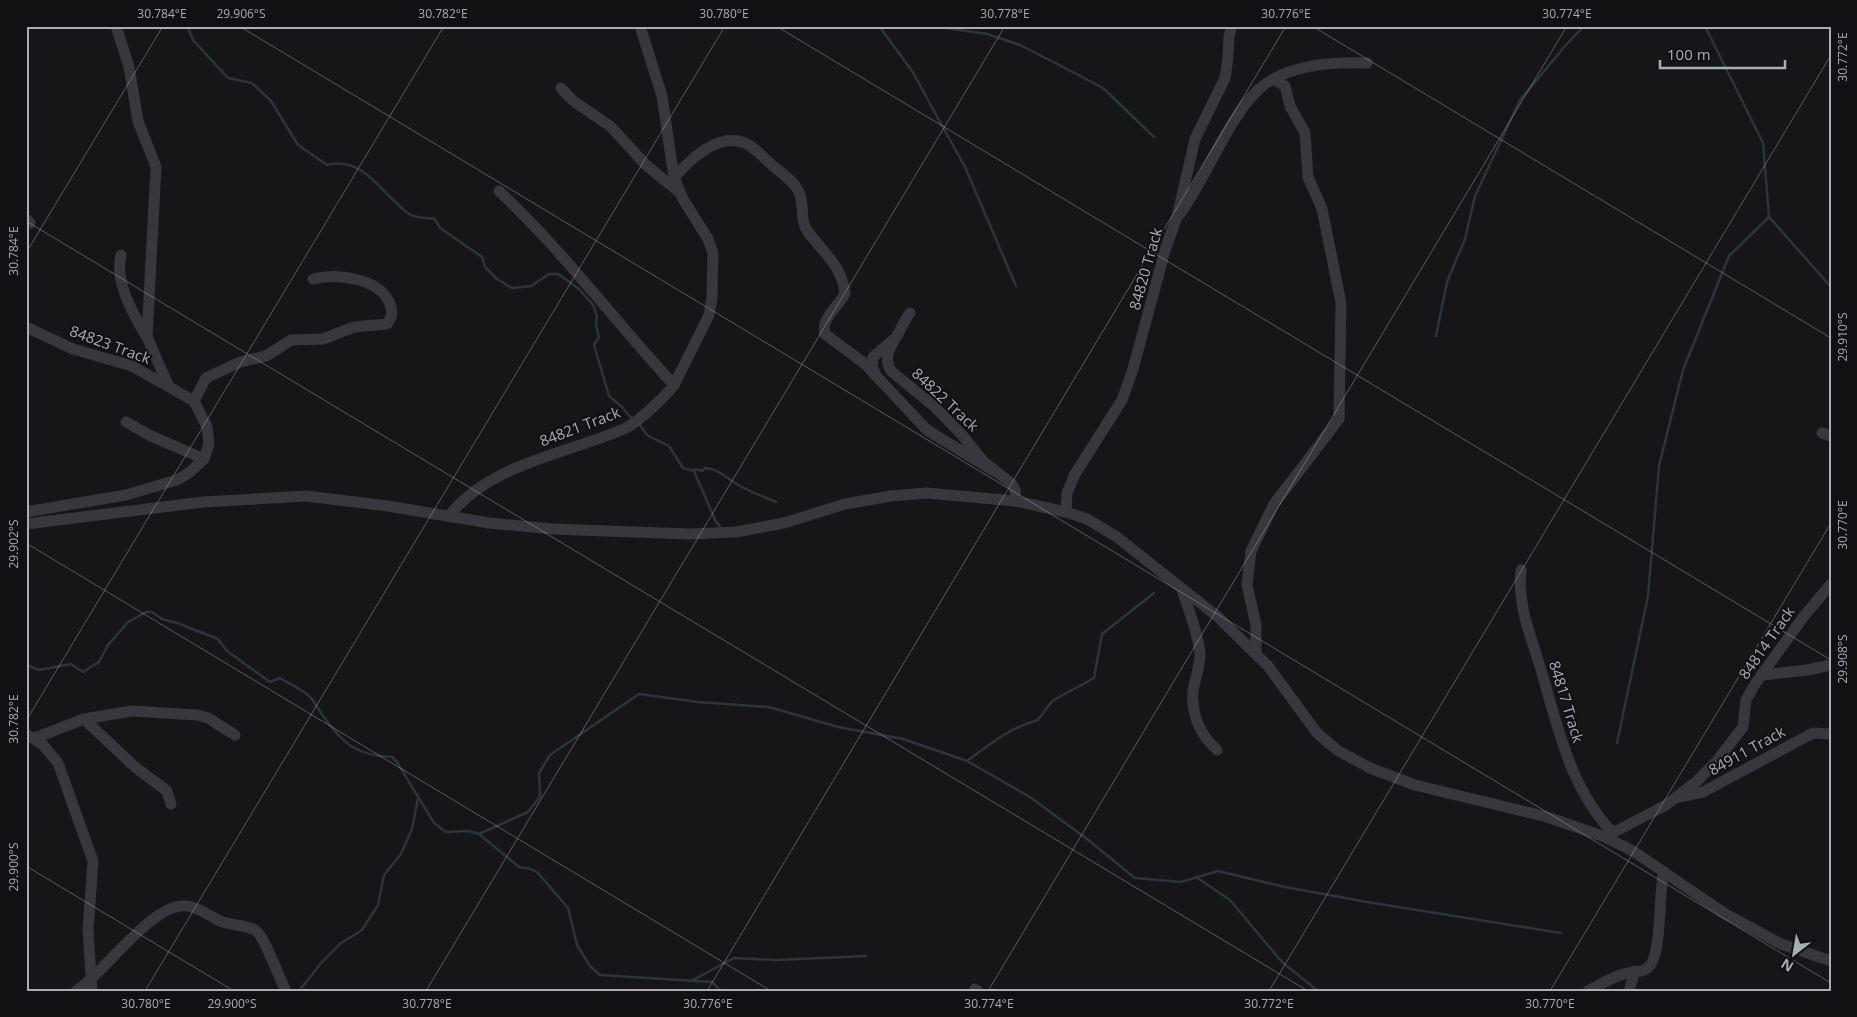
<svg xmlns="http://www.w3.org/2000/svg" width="1857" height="1017" viewBox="0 0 1857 1017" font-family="'Open Sans',sans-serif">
	<rect width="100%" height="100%" fill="#161618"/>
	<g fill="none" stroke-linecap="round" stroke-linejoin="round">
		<!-- stream -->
		<g stroke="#2c353c" stroke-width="2.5">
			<path d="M187 26 193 40 228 78 252 83 271 101 298 145 327 165C364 155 383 196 409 214 415 218 428 218 435 219L440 228 482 257 485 267 497 279 512 288 531 286 549 274H558L568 281 579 289 593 305 597 316 596 326 599 337 594 345 609 396 621 406 633 420"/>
			<polyline points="879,26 912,71 965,167 1016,286"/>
			<polyline points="932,26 987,34 1020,45 1063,67 1103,88 1154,137"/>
			<polyline points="1705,26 1763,143 1769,217 1831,287"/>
			<polyline points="1436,336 1447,282 1465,239 1475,196 1520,100 1565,46 1584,26"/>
			<polyline points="640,425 647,435 669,446 683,468 694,471 716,522 720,526"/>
			<path d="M694 470 696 469 702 471 705 468C720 469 727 479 740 486 751 492 764 497 776 502"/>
			<path d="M26 665 39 670 71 664 83 672 99 662 108 645 128 622 146 612H152L162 619 177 623 218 639 227 651 270 682 280 678C289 684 302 689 310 697 315 702 319 710 323 716 342 743 357 756 392 757L397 762 434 823 446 832 468 831 479 834 519 867 531 869 538 873 568 908 577 945 590 966 600 975 712 982 721 991"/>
			<polyline points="1617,743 1648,596 1659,466 1683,370 1729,256 1769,217"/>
			<path d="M967 761C990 744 1011 727 1038 720L1052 701 1094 678 1102 634 1154 593"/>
			<polyline points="479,834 528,812 540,797 539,773 550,755 639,694 698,702 769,707 838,727 903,739 967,761 1030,797 1087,839 1135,878 1181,882 1218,871 1285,887 1367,902 1561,933"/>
			<polyline points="1196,877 1230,900 1282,962 1318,991"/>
			<polyline points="693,980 734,958 777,960 866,956"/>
			<polyline points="299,991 322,962 341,943 362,930 378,905 384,875 401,854 412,829 418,798"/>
		</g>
		<!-- minor -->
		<g stroke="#37383d" stroke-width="11">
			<polyline points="116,26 129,67 138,121 156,167 147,337 168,385"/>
			<polyline points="561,88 572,100 610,126 646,165 679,192"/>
			<path d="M674 178C690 159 721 129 749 145 757 150 765 159 772 165 781 173 794 181 799 192 805 205 799 220 808 232 823 252 842 266 845 293 839 307 820 318 825 334L865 364 927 430 994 471"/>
			<path d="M499 191C563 251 615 321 674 385"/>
			<path d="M1180 214C1207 177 1226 121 1258 90 1286 64 1332 62 1367 63"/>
			<polyline points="26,219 30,223"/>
			<path d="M121 255C114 281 133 315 147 337"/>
			<path d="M910 313C905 319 902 327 898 334 890 347 883 357 891 371L935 407 962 435 983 461 1012 484 1015 490 1016 501"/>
			<polyline points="26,327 73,349 132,366 194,401 207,427 209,444 204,459 190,472 177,480 126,495 26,512"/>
			<polyline points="875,373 872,367 873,357 893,340"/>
			<path d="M194 401 206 378 240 362 266 356 291 340 323 339 354 327 387 324C393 316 393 311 389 302 378 278 337 273 313 279"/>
			<polyline points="126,422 151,436 204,459"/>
			<polyline points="1822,433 1831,436"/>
			<polyline points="1066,512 1067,493 1075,474 1122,400 1133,369 1166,247 1177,217 1195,139 1225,78 1228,58 1229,36 1232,26"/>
			<path d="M448 517C490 463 567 454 626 428 638 422 666 396 674 385L709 315 712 298 713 253 708 239 683 199 674 178 662 96 640 26"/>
			<polyline points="26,524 203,502 306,496 388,506 489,523 552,529 689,534 736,532 784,523 845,504 891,496 927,493 1015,501 1066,512 1087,519 1117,537 1218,617 1268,666 1317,733 1337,750 1370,768 1415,785 1547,817 1605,837 1633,851 1724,913 1781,944 1831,961"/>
			<path d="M1521 570C1517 605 1531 636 1541 670 1558 727 1570 789 1613 833"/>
			<path d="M1182 590C1189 610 1198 633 1200 653 1200 667 1195 678 1193 691 1191 714 1200 735 1217 750"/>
			<polyline points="1256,653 1256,625 1247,585 1251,551 1274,504 1339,419 1341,303 1322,209 1308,177 1305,133 1290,106 1285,86 1274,79"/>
			<polyline points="1763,675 1807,670 1831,665"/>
			<polyline points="84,719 135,767 167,791 171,804"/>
			<polyline points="26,734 43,745 58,763 93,861 88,930 92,991"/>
			<polyline points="35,738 84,719 132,711 197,715 208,718 235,735"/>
			<polyline points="1679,797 1703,792 1813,733 1831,734"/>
			<polyline points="1605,837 1666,805 1697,781 1716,762 1743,727 1746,700 1755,684 1804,616 1831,584"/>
			<polyline points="975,989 978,991"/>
			<path d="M76 991C105 973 152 902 187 906 198 907 208 915 218 920 229 926 244 924 255 930 264 935 279 978 286 991"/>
			<path d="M1588 991C1599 985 1611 978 1623 974 1630 972 1640 973 1646 969 1663 961 1658 891 1664 872"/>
			<polyline points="1629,991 1635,971"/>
		</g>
	</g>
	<!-- ticks -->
	<path fill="none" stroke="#a8adb8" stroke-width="1" stroke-opacity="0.45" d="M239 26 1831 983M776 26 1831 660M1312 26 1831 338M26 221 1308 991M26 253 163 26M26 543 771 991M26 721 444 26M26 866 234 991M145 991 725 26M426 991 1005 26M707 991 1286 26M988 991 1567 26M1269 991 1831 55M1550 991 1831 523M1831 991V990"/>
	<g text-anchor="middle" stroke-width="4" stroke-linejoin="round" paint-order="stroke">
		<!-- street labels -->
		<g font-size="15" fill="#a8adb8" stroke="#111113">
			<text transform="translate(1146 269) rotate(-74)" y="5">84820 Track</text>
			<text transform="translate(110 345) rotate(20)" y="5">84823 Track</text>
			<text transform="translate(945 400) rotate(43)" y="5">84822 Track</text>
			<text transform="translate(580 427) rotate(-21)" y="5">84821 Track</text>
			<text transform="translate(1767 643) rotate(-55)" y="5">84814 Track</text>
			<text transform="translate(1566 702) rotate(73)" y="5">84817 Track</text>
			<text transform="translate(1747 751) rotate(-29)" y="5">84911 Track</text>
		</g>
	</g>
	<!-- border -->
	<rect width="1857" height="1017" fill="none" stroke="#111113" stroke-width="55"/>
	<!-- north arrow -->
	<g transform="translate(1794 954) rotate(211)" stroke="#111113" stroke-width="4" paint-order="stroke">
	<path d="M0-4L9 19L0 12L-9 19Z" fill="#a8adb8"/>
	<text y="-8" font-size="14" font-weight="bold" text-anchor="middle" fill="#a8adb8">N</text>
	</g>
	<!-- scale -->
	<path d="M1660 60v8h125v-8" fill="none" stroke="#a8adb8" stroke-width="2.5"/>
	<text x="1667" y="60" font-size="15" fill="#a8adb8" stroke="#111113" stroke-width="4" paint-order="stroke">100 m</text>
	<rect x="28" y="28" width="1802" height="962" fill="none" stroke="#a8adb8" stroke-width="2"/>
	<g font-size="12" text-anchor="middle" fill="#a8adb8">
		<text x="162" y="18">30.784°E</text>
		<text x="241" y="18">29.906°S</text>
		<text x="443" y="18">30.782°E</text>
		<text x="724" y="18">30.780°E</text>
		<text x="1005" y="18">30.778°E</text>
		<text x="1286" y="18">30.776°E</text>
		<text x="1567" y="18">30.774°E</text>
		<text transform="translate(1843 57) rotate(-90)" y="4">30.772°E</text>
		<text transform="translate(14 251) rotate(-90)" y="4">30.784°E</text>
		<text transform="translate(1843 337) rotate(-90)" y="4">29.910°S</text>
		<text transform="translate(1843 525) rotate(-90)" y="4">30.770°E</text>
		<text transform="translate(14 544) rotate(-90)" y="4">29.902°S</text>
		<text transform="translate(1843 659) rotate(-90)" y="4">29.908°S</text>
		<text transform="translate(14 719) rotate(-90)" y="4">30.782°E</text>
		<text transform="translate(14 867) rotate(-90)" y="4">29.900°S</text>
		<text x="146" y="1008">30.780°E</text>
		<text x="232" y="1008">29.900°S</text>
		<text x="427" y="1008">30.778°E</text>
		<text x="708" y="1008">30.776°E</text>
		<text x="989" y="1008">30.774°E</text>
		<text x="1269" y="1008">30.772°E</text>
		<text x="1550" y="1008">30.770°E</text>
	</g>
</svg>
